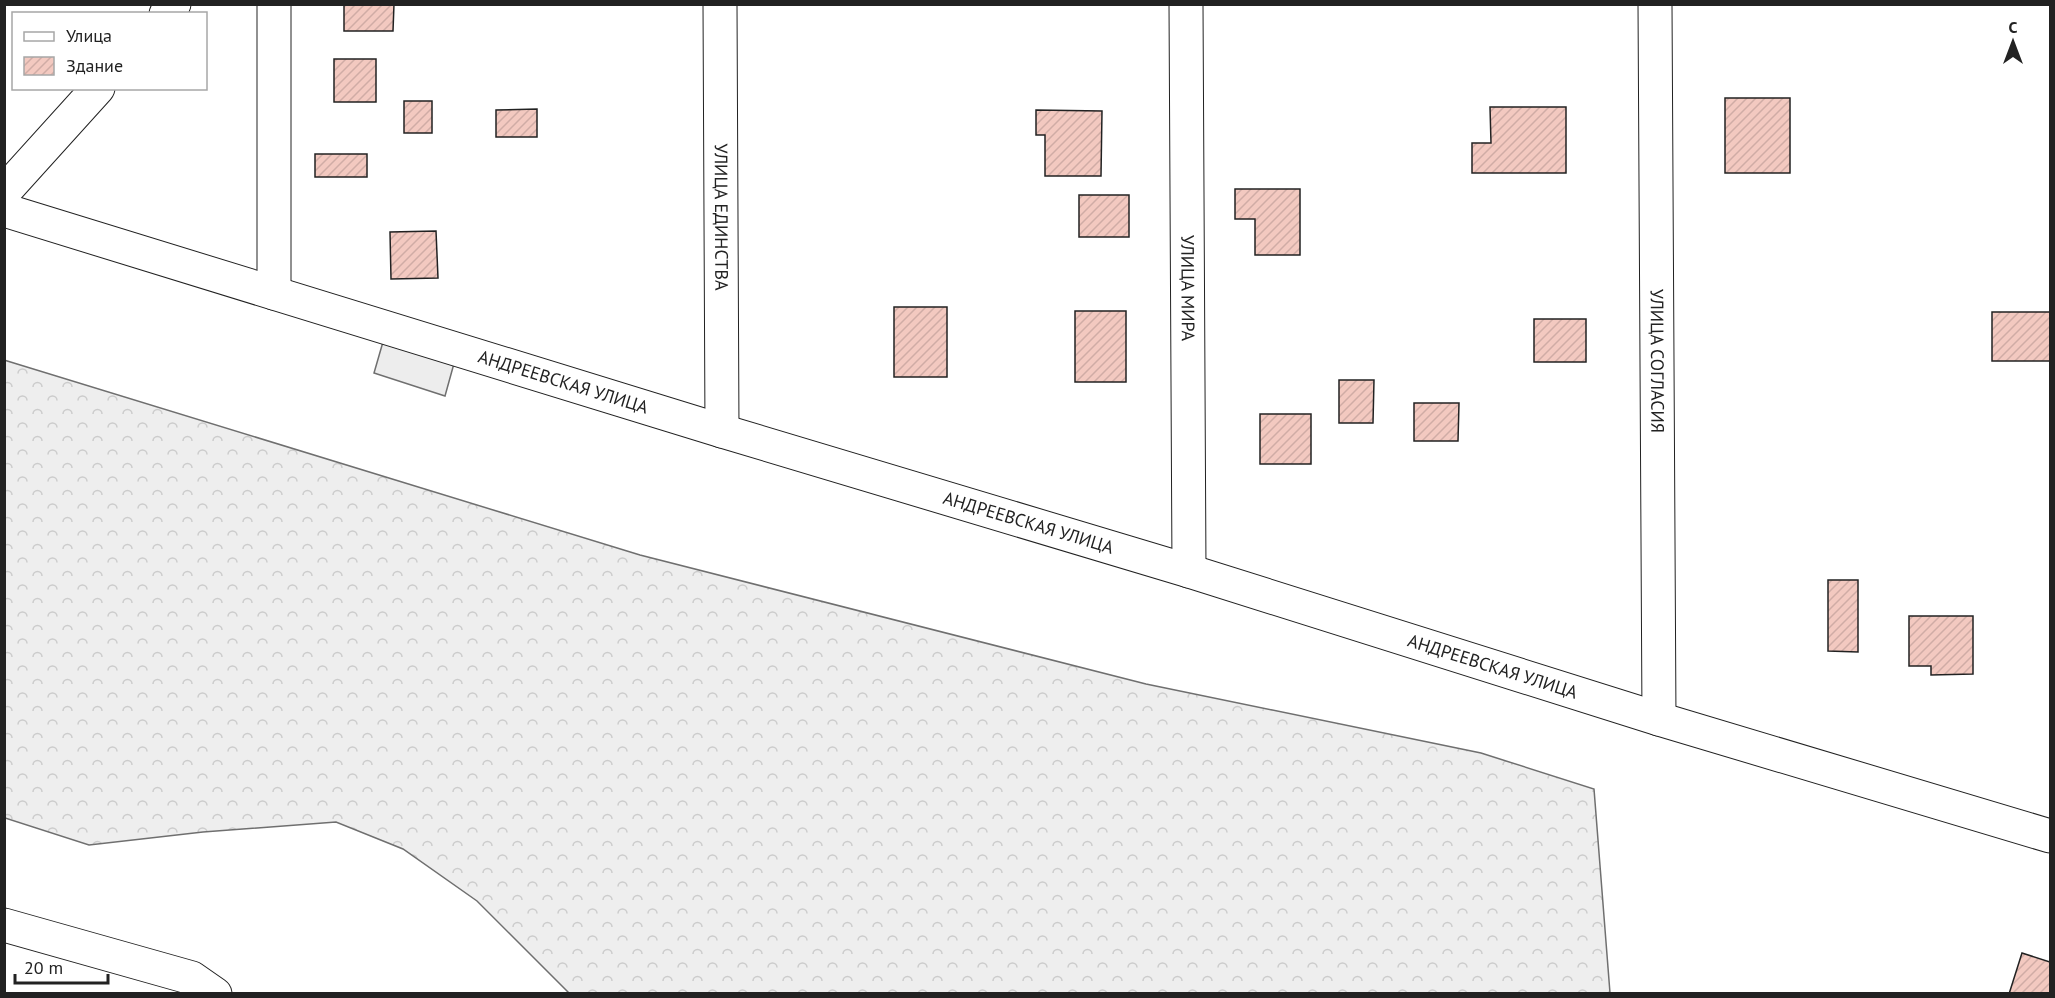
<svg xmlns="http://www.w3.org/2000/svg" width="2055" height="998" viewBox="0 0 2055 998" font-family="'PT Sans',sans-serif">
	<defs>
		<pattern id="forest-crowns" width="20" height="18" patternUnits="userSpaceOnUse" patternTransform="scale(1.5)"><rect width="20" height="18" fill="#eee"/><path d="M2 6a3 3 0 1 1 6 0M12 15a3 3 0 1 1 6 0" fill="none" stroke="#ccc"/></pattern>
		<pattern id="building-hatch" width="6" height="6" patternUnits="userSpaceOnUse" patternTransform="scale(1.5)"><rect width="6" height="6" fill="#f3c9c0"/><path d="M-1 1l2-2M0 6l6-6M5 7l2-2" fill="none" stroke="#d0aca5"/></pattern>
	</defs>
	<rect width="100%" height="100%" fill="#fff"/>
	<!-- forest -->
	<polygon fill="url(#forest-crowns)" stroke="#6f6f6f" stroke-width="1.5" points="4,360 640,555 1146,684 1481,753 1594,789 1610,993 569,993 477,901 403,849 336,822 203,832 89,845 5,818"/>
	<!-- parking -->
	<polygon fill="#ededed" stroke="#6f6f6f" stroke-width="1.5" points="387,328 458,349 445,396 374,373"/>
	<!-- building -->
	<g fill="url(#building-hatch)" stroke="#222" stroke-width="1.5">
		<polygon points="344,4 394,4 393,31 344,31"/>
		<rect x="334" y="59" width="42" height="43"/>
		<rect x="1725" y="98" width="65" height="75"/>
		<rect x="404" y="101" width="28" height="32"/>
		<polygon points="1490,107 1566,107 1566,173 1472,173 1472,143 1491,143"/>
		<polygon points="537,109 537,137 496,137 496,110"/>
		<polygon points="1036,110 1102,111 1101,176 1045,176 1045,135 1036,135"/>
		<rect x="315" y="154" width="52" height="23"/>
		<polygon points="1235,189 1300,189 1300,255 1255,255 1255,219 1235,219"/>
		<rect x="1079" y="195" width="50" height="42"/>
		<polygon points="436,231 438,278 391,279 390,232"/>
		<rect x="894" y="307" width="53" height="70"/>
		<rect x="1075" y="311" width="51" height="71"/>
		<rect x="1992" y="312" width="58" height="49"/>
		<rect x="1534" y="319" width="52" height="43"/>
		<polygon points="1339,380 1374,380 1373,423 1339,423"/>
		<polygon points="1414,403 1459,403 1458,441 1414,441"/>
		<rect x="1260" y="414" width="51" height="50"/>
		<polygon points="1828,580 1858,580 1858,652 1828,651"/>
		<polygon points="1909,616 1973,616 1973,674 1931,675 1931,666 1909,666"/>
		<polygon points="2022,953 2050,962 2050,994 2009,994"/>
	</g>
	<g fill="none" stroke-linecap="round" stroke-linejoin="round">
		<defs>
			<g id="minor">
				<polyline points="274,4 274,293"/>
				<path id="s1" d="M720 4 722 431"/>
				<path id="s2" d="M1186 4 1189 571"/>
				<path id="s3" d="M1655 4 1659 719"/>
				<polyline points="166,14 174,4"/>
				<polyline points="4,192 98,88"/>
				<path id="s4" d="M4 210 722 431 1189 571 1659 719 2050 836"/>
				<polyline points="4,925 192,978 215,994"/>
			</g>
		</defs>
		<!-- minor casing -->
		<use href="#minor" stroke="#222" stroke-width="35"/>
		<!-- minor -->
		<use href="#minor" stroke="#fff" stroke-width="33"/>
	</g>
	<g text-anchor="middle" stroke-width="4.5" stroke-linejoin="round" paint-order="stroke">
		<!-- street labels -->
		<g font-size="18" fill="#222" stroke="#fff">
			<text dy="6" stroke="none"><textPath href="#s1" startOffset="213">УЛИЦА ЕДИНСТВА</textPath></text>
			<text dy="6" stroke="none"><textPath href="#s2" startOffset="284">УЛИЦА МИРА</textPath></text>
			<text dy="6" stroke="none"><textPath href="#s3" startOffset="357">УЛИЦА СОГЛАСИЯ</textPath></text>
			<text dy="6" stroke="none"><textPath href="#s4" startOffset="585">АНДРЕЕВСКАЯ УЛИЦА</textPath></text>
			<text dy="6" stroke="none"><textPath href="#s4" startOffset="1071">АНДРЕЕВСКАЯ УЛИЦА</textPath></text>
			<text dy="6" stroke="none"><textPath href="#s4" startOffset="1557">АНДРЕЕВСКАЯ УЛИЦА</textPath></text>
		</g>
	</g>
	<!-- border -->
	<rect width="2055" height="998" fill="none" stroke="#222222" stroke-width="12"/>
	<!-- legend -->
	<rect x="12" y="12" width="195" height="78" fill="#ffffff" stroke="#a7a7a7" stroke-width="1.5"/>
	<rect x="24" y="32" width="30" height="9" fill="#ffffff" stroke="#a7a7a7" stroke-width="1.5"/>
	<text x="66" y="42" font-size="18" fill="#222222">Улица</text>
	<rect x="24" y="57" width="30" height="18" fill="url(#building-hatch)" stroke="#a7a7a7" stroke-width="1.5"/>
	<text x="66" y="72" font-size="18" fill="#222222">Здание</text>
	<!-- north arrow -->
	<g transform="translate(2013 42)" stroke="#ffffff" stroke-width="4.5" paint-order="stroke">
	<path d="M0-4.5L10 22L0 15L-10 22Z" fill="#222222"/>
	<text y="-9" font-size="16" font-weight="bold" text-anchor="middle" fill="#222222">С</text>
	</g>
	<!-- scale -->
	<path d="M15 974v9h93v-9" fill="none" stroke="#222222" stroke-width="3"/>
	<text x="24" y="974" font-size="18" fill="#222222" stroke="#ffffff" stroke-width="4.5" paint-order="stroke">20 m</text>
</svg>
